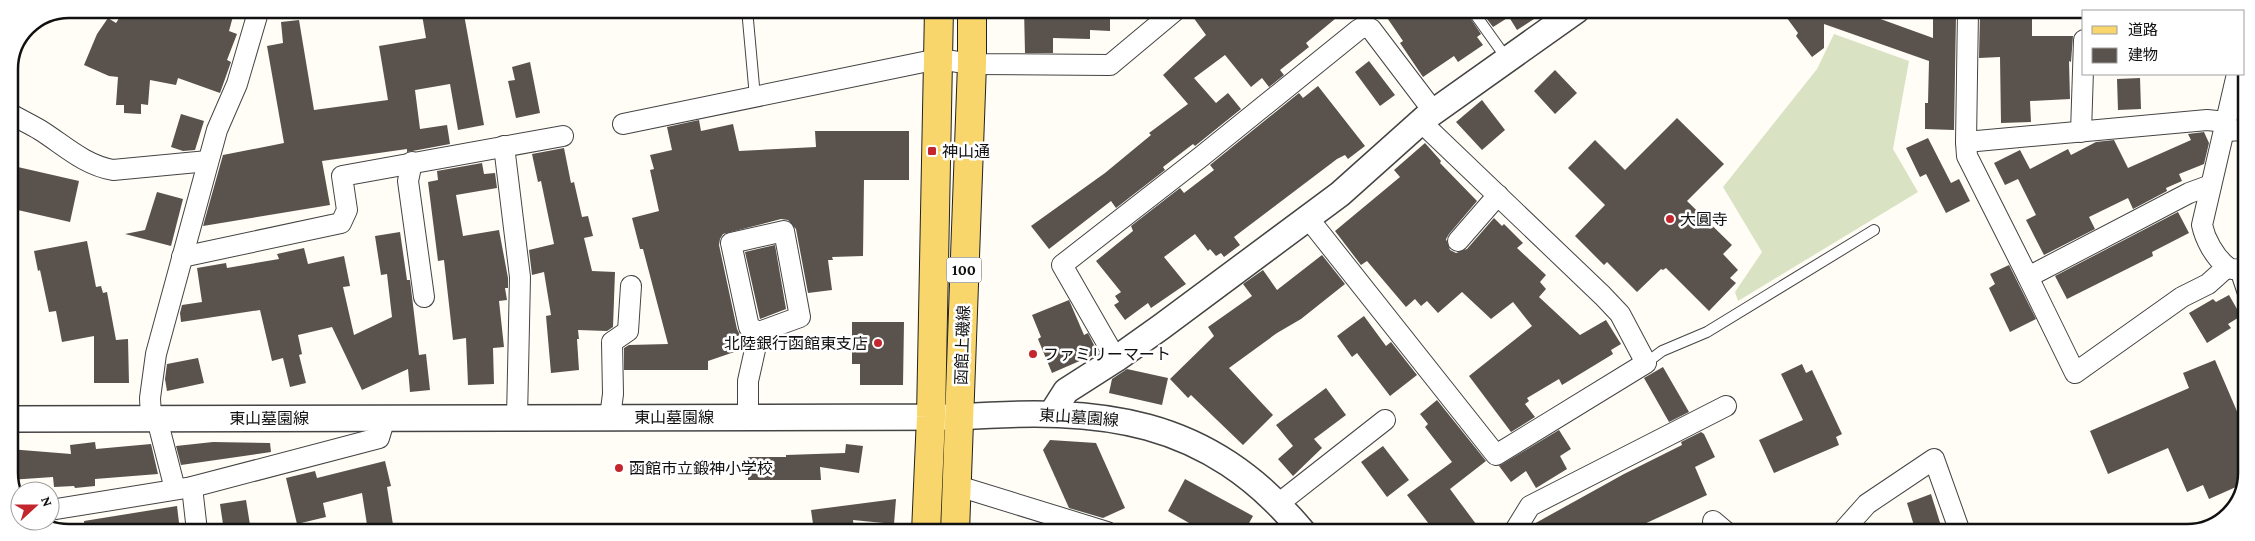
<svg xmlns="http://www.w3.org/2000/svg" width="2255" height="541" viewBox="0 0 2255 541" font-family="'Crimson Pro','Noto Sans JP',serif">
	<rect width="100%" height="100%" fill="#fffdf5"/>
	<!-- cemetery -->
	<polygon fill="#d9e3c4" points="1834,34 1909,61 1893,149 1918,192 1738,301 1735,292 1762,252 1723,187 1817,69"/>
	<!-- building -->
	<g fill="#5a524d">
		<polygon points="125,9 235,9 229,31 237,34 227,60 231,62 220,93 178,78 176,85 150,80 148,105 141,104 141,114 124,113 124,105 116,105 118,77 109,76 84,65 97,34 108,18 116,23"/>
		<polygon points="421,9 463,9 484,125 458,130 450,84 415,90 420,129 447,125 450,144 407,152 407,149 322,161 330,205 203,226 223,155 284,143 267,46 283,43 281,22 299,20 314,110 388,100 379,46 426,38"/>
		<polygon points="1024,9 1110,9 1110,31 1090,30 1090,39 1053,38 1053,53 1025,53"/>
		<polygon points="1202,9 1347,9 1306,43 1309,47 1280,70 1284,75 1269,87 1262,78 1251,87 1225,55 1194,78 1216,103 1228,93 1241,109 1195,146 1193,144 1163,167 1165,170 1116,208 1111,201 1049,249 1031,226 1105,173 1151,135 1149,133 1188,104 1163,75 1206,35 1193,17"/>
		<polygon points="1381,9 1432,10 1438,19 1452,10 1465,10 1481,34 1477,37 1483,45 1458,62 1454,56 1423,77 1400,43 1403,41"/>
		<polygon points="1480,10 1548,10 1517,30 1509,17 1493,27"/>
		<polygon points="1781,10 1877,10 1875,17 1933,38 1933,16 1956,16 1954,130 1925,129 1925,103 1928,103 1929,61 1824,24 1824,48 1812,57 1796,36 1798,33"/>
		<polygon points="2006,10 2032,10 2032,36 2073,36 2071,62 2069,61 2070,99 2030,101 2031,122 2001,123 2000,57 1979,58 1980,12"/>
		<polygon points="1369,61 1395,95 1380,106 1355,72"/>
		<polygon points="530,62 540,113 516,118 508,81 515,80 512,67"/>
		<polygon points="1555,70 1577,93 1555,114 1534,91"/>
		<polygon points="2140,78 2141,109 2118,110 2117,79"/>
		<polygon points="1318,86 1365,146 1348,159 1345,155 1337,159 1234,237 1240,245 1224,257 1221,253 1216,256 1210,249 1208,251 1195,234 1164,257 1186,284 1151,308 1148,303 1125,320 1114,305 1119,302 1115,296 1121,292 1096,261 1133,231 1131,226 1180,188 1184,193 1214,170 1210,165 1299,93 1303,98"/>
		<polygon points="1482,100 1505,130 1482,150 1456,122"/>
		<polygon points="181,114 204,121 195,150 183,151 171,147"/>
		<polygon points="1677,118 1724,164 1687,201 1732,245 1723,254 1738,270 1730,278 1736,283 1709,311 1666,268 1663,270 1661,269 1637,292 1607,262 1604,265 1575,236 1605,205 1568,168 1595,140 1625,170"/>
		<polygon points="699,120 701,131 733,124 739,151 816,147 815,131 909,131 909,180 864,180 863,256 832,257 833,260 828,260 832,290 808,293 796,229 788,220 781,219 723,234 720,239 719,245 737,329 744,343 743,349 708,361 708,370 624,370 624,348 629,345 668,344 643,249 640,249 632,218 659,211 650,170 654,169 650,155 672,150 667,127"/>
		<polygon points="2204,132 2209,143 2204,164 2179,174 2182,181 2166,188 2167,191 2133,209 2128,198 2089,217 2095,229 2044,255 2026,220 2036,215 2018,179 2005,185 1994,163 2020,150 2030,169 2068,149 2071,155 2096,142 2114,140 2128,168 2191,140 2188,134"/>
		<polygon points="1928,138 1951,183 1959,179 1970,201 1946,213 1926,174 1920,177 1906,148"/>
		<polygon points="1425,143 1441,161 1440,163 1477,201 1449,234 1446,239 1450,250 1456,253 1467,249 1494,218 1502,226 1504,224 1523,243 1517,248 1546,275 1540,282 1546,289 1539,297 1580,335 1606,320 1621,344 1611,350 1613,354 1562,385 1559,379 1527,398 1529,401 1525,404 1535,417 1511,432 1469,376 1532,326 1513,302 1491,319 1462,292 1438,313 1427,301 1421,306 1415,299 1406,307 1367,261 1361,265 1335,231 1400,177 1394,170"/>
		<polygon points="564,148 571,183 574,182 582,217 588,216 593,236 584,238 592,271 615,272 613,327 607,331 578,330 579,339 577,339 579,370 551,373 546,316 551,315 544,272 532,275 529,250 554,244 541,181 538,182 532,154"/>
		<polygon points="482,163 484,174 495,173 497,188 456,195 463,236 499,230 508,278 508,288 505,288 507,300 499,301 504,347 493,348 494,384 468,385 466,338 453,340 444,260 438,261 428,182 438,180 437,171"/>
		<polygon points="9,165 79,181 70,222 9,208"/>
		<polygon points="157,192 183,199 171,246 125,234 145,230"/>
		<polygon points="2178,212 2189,233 2152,252 2153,256 2067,299 2055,276"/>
		<polygon points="400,232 407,280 410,280 419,355 426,354 430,390 410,392 408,369 362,390 332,327 298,335 302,354 299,355 306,383 290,387 283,358 272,361 260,310 181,322 180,313 182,305 202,302 197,268 226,263 227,268 279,259 277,254 304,248 308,264 344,256 350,286 343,287 354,335 392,317 387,274 381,275 375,236"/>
		<polygon points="87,241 96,287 101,286 103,293 107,292 116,340 128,339 129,383 94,383 94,336 62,342 56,311 49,312 40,270 38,271 34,251"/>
		<polygon points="775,245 786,309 760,319 745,252"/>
		<polygon points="1322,255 1345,284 1301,319 1277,333 1229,368 1273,415 1243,445 1191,395 1188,398 1170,379 1214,336 1208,327 1252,296 1243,284 1263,270 1277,290"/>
		<polygon points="2009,265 2036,319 2010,332 1989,288 1995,284 1990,274"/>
		<polygon points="2229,295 2241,316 2228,324 2231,328 2207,343 2189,313 2213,299 2216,302"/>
		<polygon points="1069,300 1084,335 1088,333 1098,353 1052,373 1038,339 1041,337 1032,315"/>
		<polygon points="1364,316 1386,346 1391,342 1417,375 1390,396 1357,353 1352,357 1337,336"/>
		<polygon points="852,322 904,322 903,385 860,385 860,364 852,364"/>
		<polygon points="198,358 204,383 167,391 165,379 167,364"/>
		<polygon points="2215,360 2245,430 2245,483 2209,499 2203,485 2187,492 2168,448 2108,474 2090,431 2189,388 2183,373"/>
		<polygon points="1802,364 1806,373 1812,370 1842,434 1836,437 1839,445 1774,473 1759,440 1803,420 1781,374"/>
		<polygon points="1663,367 1689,412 1669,422 1644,378"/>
		<polygon points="1127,369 1168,378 1162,405 1109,393 1112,379"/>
		<polygon points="1326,388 1346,415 1314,439 1322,448 1293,476 1278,459 1293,446 1276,425"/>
		<polygon points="1437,400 1486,461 1450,489 1476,524 1463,532 1435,532 1407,495 1452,462 1425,427 1428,424 1420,414"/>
		<polygon points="1559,430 1571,449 1560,456 1567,469 1536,488 1526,471 1511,482 1499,466"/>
		<polygon points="1701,432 1704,434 1715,457 1695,467 1707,495 1627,532 1528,532 1532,525 1624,474 1682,445 1681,442"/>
		<polygon points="1050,440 1096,443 1125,508 1103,518 1069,508 1043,450"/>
		<polygon points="95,442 96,449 151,444 158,474 95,479 95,486 75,488 74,486 54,487 53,477 9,480 9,449 71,454 70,445"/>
		<polygon points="213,442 270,443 271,452 181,465 176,446"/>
		<polygon points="846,444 863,446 859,473 820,467 821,480 748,480 748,457 786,457 786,455 845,453"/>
		<polygon points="1383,446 1409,480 1387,497 1361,462"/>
		<polygon points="385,461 391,486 387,487 394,531 368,531 362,493 323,503 326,517 297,524 286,478 315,471 317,478"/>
		<polygon points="1185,479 1253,516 1244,532 1205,532 1168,511"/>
		<polygon points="1931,494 1943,532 1916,532 1907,503"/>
		<polygon points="896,499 894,524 853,520 854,529 814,531 811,510"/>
		<polygon points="246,500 251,531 224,531 220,504"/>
		<polygon points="177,506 180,531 85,531 84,521"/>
	</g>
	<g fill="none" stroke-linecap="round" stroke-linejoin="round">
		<defs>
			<g id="service">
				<polyline points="747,9 755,97"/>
				<polyline points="1472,10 1507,59"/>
				<polyline points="2235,270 2246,303"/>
				<polyline points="1646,363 1662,351 1707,332 1874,230"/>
			</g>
			<g id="minor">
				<polyline points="1968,10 1966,142 1967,156 2028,277 2189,193 2211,185"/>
				<path d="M2237 74 2202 225C2205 239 2214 256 2226 266 2231 271 2239 269 2246 269"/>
				<path d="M9 113C19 119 30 124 40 130 64 145 84 165 113 170L208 161"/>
				<polyline points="623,124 938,59 972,64 1110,65 1177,9"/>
				<polyline points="2224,131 2246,130"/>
				<polyline points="2081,132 2084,40"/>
				<polyline points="1966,142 2207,120 2226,122"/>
				<polyline points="504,146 520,277 517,418"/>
				<polyline points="412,162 408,181 424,297"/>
				<polyline points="1308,218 1496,455 1646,363 1620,314 1603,296 1421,122"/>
				<polyline points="1458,241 1498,195"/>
				<polyline points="182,257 341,223 347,210 342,176 563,136"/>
				<polyline points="2028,277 2075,373 2182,297 2208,284 2227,267"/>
				<polyline points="1116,359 1062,265 1202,156 1358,30 1365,26 1371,29 1434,112"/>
				<polyline points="610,417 613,394 612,342 628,331 631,286"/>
				<polyline points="748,417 748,381 759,332 749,327 731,243 784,231 800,317 759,332"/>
				<polyline points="151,418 150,398 156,354 217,130 237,84 259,9"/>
				<polyline points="157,419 175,489"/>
				<polyline points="958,486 1107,532"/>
				<polyline points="192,487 197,531"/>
				<polyline points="1278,504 1385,420"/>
				<polyline points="50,510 192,487 379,438 385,418"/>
				<polyline points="1713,521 1726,532"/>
				<polyline points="1514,532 1530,506 1726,406"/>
				<polyline points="1842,532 1867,504 1934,459 1960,532"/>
			</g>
			<g id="tertiary">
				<polyline points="1052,413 1066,391 1116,359 1161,327 1340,194 1425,118 1577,10"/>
				<path d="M9 419 959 417C1100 407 1207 416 1303 532"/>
			</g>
			<g id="primary">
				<polyline points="926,532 931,417 939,9"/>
				<polyline points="955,532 972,64 972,9"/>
			</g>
		</defs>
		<!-- service casing -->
		<use href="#service" stroke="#444" stroke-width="12"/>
		<!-- minor casing -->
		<use href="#minor" stroke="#444" stroke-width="22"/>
		<!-- tertiary casing -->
		<use href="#tertiary" stroke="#444" stroke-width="28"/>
		<!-- primary casing -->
		<use href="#primary" stroke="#222" stroke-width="30"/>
		<!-- service -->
		<use href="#service" stroke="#fff" stroke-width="10"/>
		<!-- minor -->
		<use href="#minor" stroke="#fff" stroke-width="20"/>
		<!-- tertiary -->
		<use href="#tertiary" stroke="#fff" stroke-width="25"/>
		<!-- primary -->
		<use href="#primary" stroke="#f9d66b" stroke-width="28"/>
	</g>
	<!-- markers -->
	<g fill="#c4262e" stroke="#fff" stroke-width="2">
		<rect x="927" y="146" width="10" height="10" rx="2.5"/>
		<circle cx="1670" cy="219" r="5"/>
		<circle cx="878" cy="343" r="5"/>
		<circle cx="1033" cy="354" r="5"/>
		<circle cx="619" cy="468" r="5"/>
	</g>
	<g text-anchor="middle" stroke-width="5" stroke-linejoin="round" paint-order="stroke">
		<!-- shield labels -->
		<rect fill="#fff" stroke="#585858" stroke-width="1" x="946.5" y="257.5" width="35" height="25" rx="4"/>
		<g font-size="15" font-weight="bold" fill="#111">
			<text x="964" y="275">100</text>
		</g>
		<!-- poi labels -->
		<g font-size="16" fill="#111" stroke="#fff" text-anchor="start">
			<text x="942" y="157">神山通</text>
			<text x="1680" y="225">大圓寺</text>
			<text x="868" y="349" text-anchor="end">北陸銀行函館東支店</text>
			<text x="1043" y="360">ファミリーマート</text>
			<text x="629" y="474">函館市立鍛神小学校</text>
		</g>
		<!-- street labels -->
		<g font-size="16" fill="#111" stroke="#fff">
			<text transform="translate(962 345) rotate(-88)" y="6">函館上磯線</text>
			<text x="674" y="423">東山墓園線</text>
			<text transform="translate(1079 417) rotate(4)" y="6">東山墓園線</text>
			<text x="269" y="424">東山墓園線</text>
		</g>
	</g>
	<!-- crop -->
	<path d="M0 0H2255V541H0ZM69 18H2187A51 51 0 0 1 2238 69V473A51 51 0 0 1 2187 524H69A51 51 0 0 1 18 473V69A51 51 0 0 1 69 18Z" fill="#fff" fill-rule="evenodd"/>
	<path fill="none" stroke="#111" stroke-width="2.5" d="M69 18H2187A51 51 0 0 1 2238 69V473A51 51 0 0 1 2187 524H69A51 51 0 0 1 18 473V69A51 51 0 0 1 69 18Z"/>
	<!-- legend -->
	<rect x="2082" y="10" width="162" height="65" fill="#ffffff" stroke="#a0a0a0"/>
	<rect x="2092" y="26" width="25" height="8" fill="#f9d66b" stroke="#a0a0a0"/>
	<text x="2128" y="35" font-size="15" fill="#111111">道路</text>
	<rect x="2092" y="48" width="25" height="15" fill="#5a524d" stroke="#a0a0a0"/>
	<text x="2128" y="60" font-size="15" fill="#111111">建物</text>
	<!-- north arrow -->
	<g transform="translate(35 506) rotate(69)"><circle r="24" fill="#ffffff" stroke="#a0a0a0"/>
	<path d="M0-4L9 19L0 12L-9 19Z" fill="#c4262e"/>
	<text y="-8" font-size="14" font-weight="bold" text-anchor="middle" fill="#111111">N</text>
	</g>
</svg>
